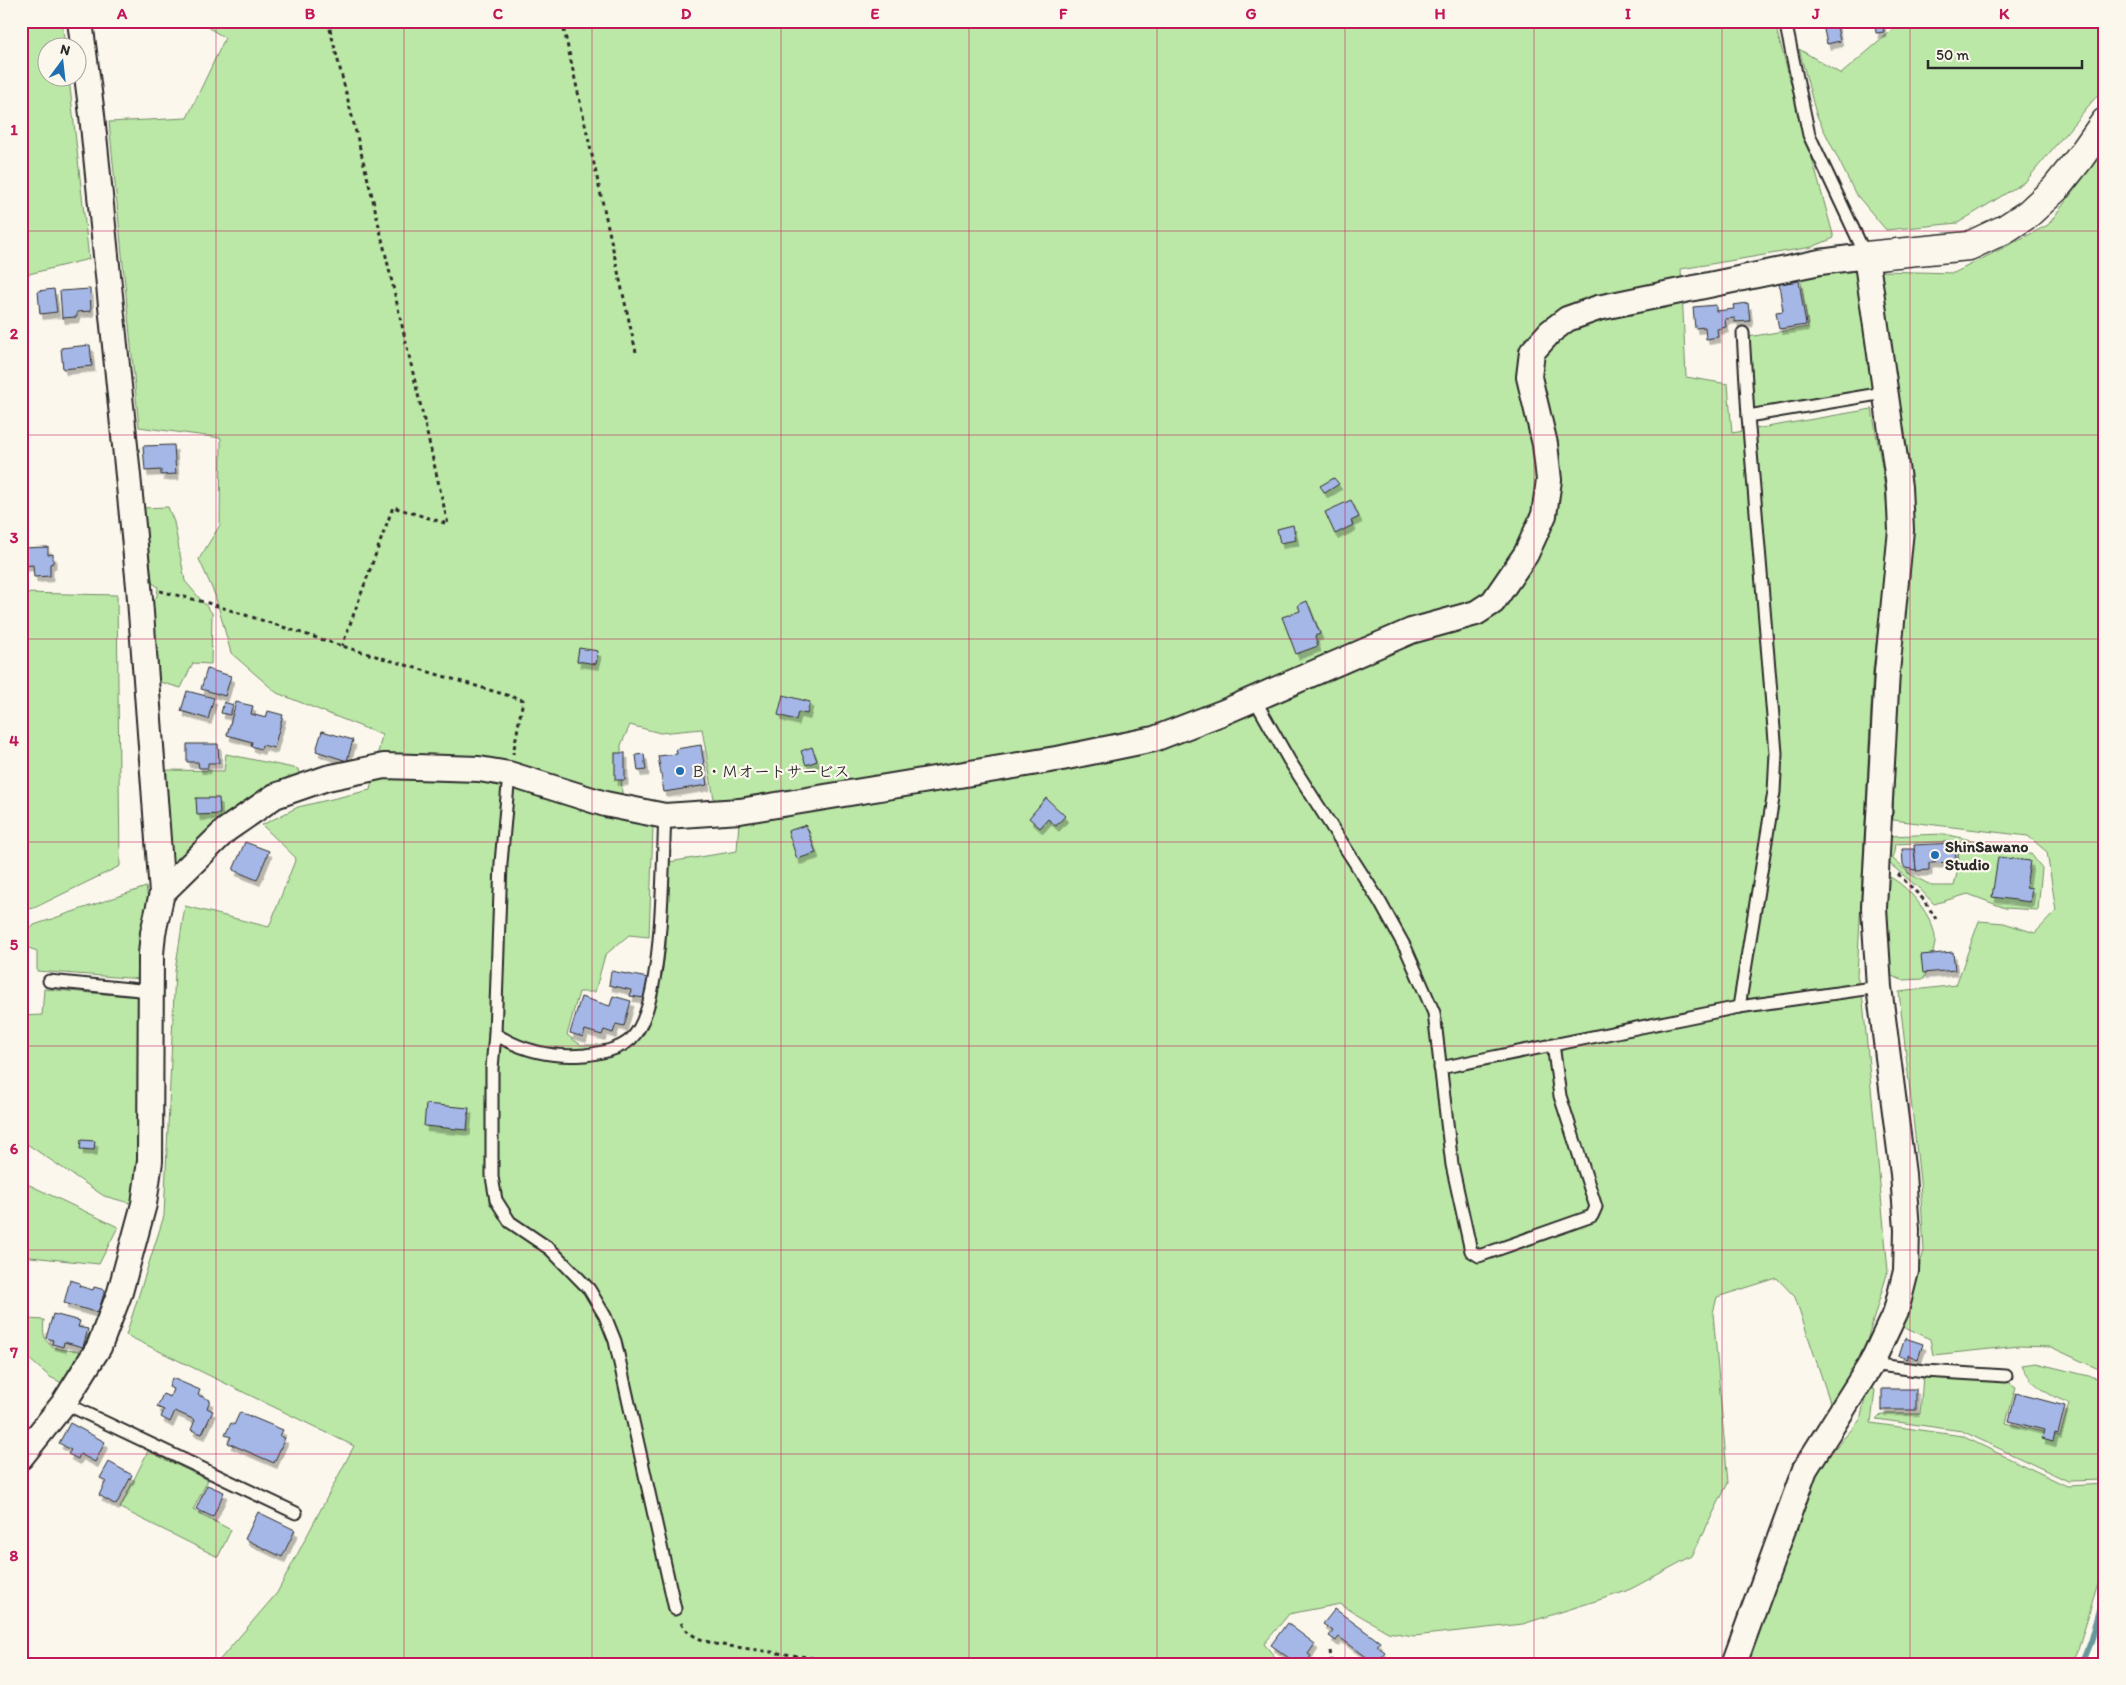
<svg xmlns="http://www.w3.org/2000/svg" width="2126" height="1685" viewBox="0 0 2126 1685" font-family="Itim,'Klee One',sans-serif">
	<defs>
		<filter id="shadow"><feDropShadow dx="3" dy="5.5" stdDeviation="0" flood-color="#0004"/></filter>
	</defs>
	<rect width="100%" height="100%" fill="#fbf7ec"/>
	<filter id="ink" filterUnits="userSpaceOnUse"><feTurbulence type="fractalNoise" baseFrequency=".02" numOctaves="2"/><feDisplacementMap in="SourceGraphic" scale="10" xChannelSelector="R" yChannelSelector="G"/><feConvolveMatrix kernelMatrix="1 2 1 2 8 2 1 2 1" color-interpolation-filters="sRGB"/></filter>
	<g filter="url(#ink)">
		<!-- green -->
		<g fill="#bbe8a6" stroke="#738a68" fill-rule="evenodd">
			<polygon points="21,21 62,21 65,47 48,48 48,78 69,78 89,259 21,276"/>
			<path d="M198 21H1774L1834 238 1812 247 1681 269 1686 377 1728 384 1732 433 1872 409 1883 473 1890 533 1873 669 1857 976 1863 1001 1888 1271 1861 1360 1832 1408 1795 1297 1777 1278 1717 1297 1713 1313 1728 1483 1692 1556 1627 1591 1523 1624 1414 1636 1388 1632 1340 1604 1289 1614 1264 1644 1281 1664H216L277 1593 354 1446 126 1335 164 1216 175 971 185 906 269 927 296 858 262 825 298 807 370 790 382 735 277 693 231 653 215 595 199 559 220 525 221 438 139 427 109 122 187 118 225 38ZM630 725 660 733 702 729 714 799 740 807 737 851 669 862 666 946 662 974 649 1022 635 1045H581L567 1035 579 992H595L605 955 629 935 649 937 653 828 622 798 621 745Z"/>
			<polygon points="1903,21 2105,21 2105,86 2026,181 1958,223 1886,230 1855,193 1816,114 1799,49 1841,74"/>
			<polygon points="2105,149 2105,1372 2051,1347 2019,1346 1933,1355 1930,1339 1901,1325 1924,1251 1920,1181 1899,992 1956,985 1979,921 2004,923 2035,933 2056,911 2047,852 2028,836 1893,820 1897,673 1913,533 1908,457 1880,271 1954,273 2048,225"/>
			<polygon points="1835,269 1852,270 1865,278 1878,388 1754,409 1748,337 1808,327 1800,276"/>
			<polygon points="168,507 174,522 185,581 212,613 211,664 193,663 181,688 160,682 150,604 157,596 158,587 146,578 142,508"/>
			<polygon points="21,593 117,595 120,866 34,908 21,910"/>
			<path d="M226 754 298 769 299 775C248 786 212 830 174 864L169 863 166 836 167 770 224 771Z"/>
			<path d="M1945 834 2031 854 2042 868 2038 910 2005 908 1968 894 1934 904 1920 889 1884 859 1886 836ZM1957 841 1959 864 1954 886H1932L1910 874 1893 859 1895 844Z"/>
			<path d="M1884 875C1904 879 1938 921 1935 942 1934 954 1927 967 1924 979L1902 980 1884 973Z"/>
			<polygon points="146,887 149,906 141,979 37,971 37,951 21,945 21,940 34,925"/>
			<polygon points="44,989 140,997 143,1113 137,1205 104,1196 21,1140 21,1016 42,1015"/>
			<polygon points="21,1181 118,1227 99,1264 21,1256"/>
			<path d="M102 1317 83 1357 64 1384 50 1377 21 1352V1334L28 1319 44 1320C40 1349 57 1350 81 1351L96 1319Z"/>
			<path d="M2036 1363 2105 1380V1480L2068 1481 1962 1431 1876 1419 1881 1414H1920L1923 1376 2008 1382 2016 1387 2006 1423 2060 1436 2069 1403C2048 1395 2032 1386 2022 1365Z"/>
			<polygon points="1868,1387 1875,1390 1871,1423 1962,1436 2067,1486 2105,1484 2105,1571 2099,1581 2077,1652 2070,1664 1747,1664 1815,1471 1860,1420"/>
			<polygon points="148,1451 208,1480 193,1510 231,1530 218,1557 120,1508"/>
		</g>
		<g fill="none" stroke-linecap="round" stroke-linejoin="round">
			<!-- stream -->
			<polyline stroke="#66989b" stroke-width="6" points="2081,1664 2090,1642 2105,1588"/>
		</g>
		<!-- building -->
		<g fill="#a5b7e6" stroke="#2b2b2b" filter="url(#shadow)">
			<polygon points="1836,22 1840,41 1827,44 1823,25"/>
			<polygon points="1882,22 1884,32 1876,33 1875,23"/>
			<polygon points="1799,281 1806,325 1779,329 1776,312 1783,311 1779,284"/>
			<polygon points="54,289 57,312 40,314 38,291"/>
			<polygon points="90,289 91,311 77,312 77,317 62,318 60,291"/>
			<polygon points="1748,303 1750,321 1735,322 1735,318 1725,319 1726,327 1717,329 1718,337 1706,339 1705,327 1695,328 1693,307 1716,305 1716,311 1734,309 1733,305"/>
			<polygon points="90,345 92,366 63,369 61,348"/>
			<polygon points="174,445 176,474 161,475 161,470 145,471 143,446"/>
			<polygon points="1334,478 1339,484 1325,493 1320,486"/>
			<polygon points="1351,500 1359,517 1351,521 1353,525 1335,534 1325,512"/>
			<polygon points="1293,525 1296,540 1280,543 1277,529"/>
			<polygon points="48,547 48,555 53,554 53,563 50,564 50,576 34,577 33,565 21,566 21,548"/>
			<polygon points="1307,601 1320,634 1315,636 1318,646 1296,654 1282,617 1300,611 1298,605"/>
			<polygon points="579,648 598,651 596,664 577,661"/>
			<polygon points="207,669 231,676 225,696 201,689"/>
			<polygon points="187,691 214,698 208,719 181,711"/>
			<polygon points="783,695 810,702 807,714 798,712 796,720 778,715"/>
			<polygon points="224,702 233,705 230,715 221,713"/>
			<polygon points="236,702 253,706 251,714 266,718 268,711 283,715 274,748 262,745 261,749 251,746 252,742 227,735"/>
			<polygon points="322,731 353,740 347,761 316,751"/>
			<polygon points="187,744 218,744 219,763 208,763 208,768 199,768 198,762 187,762"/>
			<polygon points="701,745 707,785 664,792 658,756 677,754 676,749"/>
			<polygon points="812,747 817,761 806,765 801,751"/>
			<rect x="615" y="753" width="10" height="27"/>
			<polygon points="644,754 646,770 638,771 636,755"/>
			<polygon points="196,798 219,798 220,814 197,815"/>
			<polygon points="1046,798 1065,816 1056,826 1048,819 1040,828 1029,818"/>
			<polygon points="806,825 816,853 797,859 788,831"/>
			<polygon points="245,842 269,851 257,880 233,870"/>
			<polygon points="1955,843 1956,862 1929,863 1929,870 1916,871 1914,845"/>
			<polygon points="1902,849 1914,849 1916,870 1905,868 1903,864"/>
			<polygon points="1998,857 2030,861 2026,887 2032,888 2030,902 1992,897"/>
			<polygon points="1953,952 1955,970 1923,973 1921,955"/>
			<polygon points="611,971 648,978 644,998 630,996 631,990 609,985"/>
			<polygon points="613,996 631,1001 624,1026 616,1024 613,1033 604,1030 602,1035 585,1030 583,1037 570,1033 581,997 610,1006"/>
			<polygon points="426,1104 469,1108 467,1130 424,1126"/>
			<polygon points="81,1140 95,1141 94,1150 80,1149"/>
			<polygon points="70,1280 80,1283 79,1286 93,1290 94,1287 105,1290 98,1313 64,1303"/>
			<polygon points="53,1314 80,1321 78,1327 88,1329 83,1347 64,1342 63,1347 52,1344 53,1340 46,1338"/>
			<polygon points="1905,1338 1923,1344 1918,1359 1908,1355 1908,1359 1899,1356"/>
			<polygon points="172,1378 200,1390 198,1395 210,1400 207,1408 213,1411 202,1434 191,1430 195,1420 175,1411 170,1422 161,1417 164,1410 157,1407 163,1394 170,1397 173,1389 169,1387"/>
			<rect x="1882" y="1389" width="34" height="21"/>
			<polygon points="2016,1393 2065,1406 2058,1434 2055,1433 2053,1441 2042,1438 2044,1430 2009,1421"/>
			<polygon points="240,1412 283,1430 280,1436 285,1438 274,1463 228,1443 231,1437 225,1435 231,1423 234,1425"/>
			<polygon points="70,1423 105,1442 95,1462 80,1454 78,1459 68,1454 71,1450 59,1443"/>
			<polygon points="109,1462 132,1475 116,1505 99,1495 106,1481 100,1478"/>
			<polygon points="207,1485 224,1492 213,1517 196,1509"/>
			<polygon points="258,1512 295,1530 282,1557 245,1539"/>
			<polygon points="1335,1609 1380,1642 1377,1646 1385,1652 1376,1664 1339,1637 1336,1641 1329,1636 1333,1631 1323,1624"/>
			<polygon points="1287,1623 1315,1644 1308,1654 1311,1656 1306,1663 1303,1660 1300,1664 1297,1664 1271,1645"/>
		</g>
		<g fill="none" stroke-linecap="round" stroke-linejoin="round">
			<defs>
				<g id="lane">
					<polyline points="1785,21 1809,135 1866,256"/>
					<polyline points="1743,333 1748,416"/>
					<polyline points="1255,700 1289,760 1380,902 1406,949 1434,1013 1452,1165 1471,1251 1479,1256 1592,1216 1596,1207 1560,1096 1553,1044"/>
					<path d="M509 774 501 863 495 1034C523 1051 551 1058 585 1055 600 1053 619 1050 631 1039 665 1007 662 864 665 816"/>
					<polyline points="49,981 150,991"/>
					<polyline points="1739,1007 1774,792 1776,753 1748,416 1884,393"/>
					<polyline points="495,1034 492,1068 492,1177 496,1200 510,1222 550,1249 589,1289 605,1316 615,1341 675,1609"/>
					<polyline points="1440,1068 1739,1007 1879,987"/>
					<polyline points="1871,1364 1925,1371 2006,1376"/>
					<polyline points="64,1403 296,1513"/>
				</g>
				<g id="street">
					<polyline points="162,893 226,830 275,796 327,778 384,766 479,769 509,774 605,804 665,816 740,811 1062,758 1154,739 1224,712 1411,631 1476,613 1493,602 1526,554 1544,515 1549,480 1545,444 1529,377 1532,352 1550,332 1567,319 1598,308 1820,262 1866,256 1899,487 1901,530 1887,672 1874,908 1879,987 1903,1174 1907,1230 1906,1271 1896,1311 1871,1364 1805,1469 1734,1664"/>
					<polyline points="21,1457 64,1403 99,1347 120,1292 144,1204 150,1161 151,954 153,933 162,893 139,586 92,115 80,21"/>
				</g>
				<polyline id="secondary" points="1866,256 1969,246 2005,229 2028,214 2055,189 2079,159 2105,122"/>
			</defs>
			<!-- lane casing -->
			<use href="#lane" stroke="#2b2b2b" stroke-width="15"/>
			<!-- street casing -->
			<use href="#street" stroke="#2b2b2b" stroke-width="28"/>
			<!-- secondary casing -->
			<use href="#secondary" stroke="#2b2b2b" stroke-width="31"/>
			<!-- path -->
			<g stroke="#2b2b2b" stroke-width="3" stroke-dasharray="4 4" stroke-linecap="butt">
				<polyline points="328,21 373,200 448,524 393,507 342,646"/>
				<polyline points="562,21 636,352"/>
				<polyline points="160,591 208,603 342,646 523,700 513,754"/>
				<polyline points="1898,874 1924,900 1936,919"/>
				<path d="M681 1623C688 1636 702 1640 715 1644L855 1664"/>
				<polyline points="1330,1651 1332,1664"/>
			</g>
			<!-- lane -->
			<use href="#lane" stroke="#fbf7ec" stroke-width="11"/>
			<!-- street -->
			<use href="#street" stroke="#fbf7ec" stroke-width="24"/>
			<!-- secondary -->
			<use href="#secondary" stroke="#fbf7ec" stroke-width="28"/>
		</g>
	</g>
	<!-- grid -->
	<path fill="none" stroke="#c2185b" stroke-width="1" stroke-opacity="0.55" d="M216 21V1664M404 21V1664M592 21V1664M781 21V1664M969 21V1664M1157 21V1664M1345 21V1664M1534 21V1664M1722 21V1664M1910 21V1664M21 231H2105M21 435H2105M21 639H2105M21 842H2105M21 1046H2105M21 1250H2105M21 1454H2105"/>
	<!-- markers -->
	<g fill="#1f6fb2" stroke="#fbf7ec" stroke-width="2">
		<circle cx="680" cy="771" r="5"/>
		<circle cx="1935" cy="855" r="5"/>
	</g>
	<g text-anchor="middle" stroke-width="4.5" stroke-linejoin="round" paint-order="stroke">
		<!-- poi labels -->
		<g font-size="16" font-weight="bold" fill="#2b2b2b" stroke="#fbf7ec" text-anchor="start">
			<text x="690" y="777">Ｂ・Ｍオートサービス</text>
			<text x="1945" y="852">ShinSawano<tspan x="1945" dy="18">Studio</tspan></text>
		</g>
	</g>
	<!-- margin -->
	<rect width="2126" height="1685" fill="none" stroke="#fbf7ec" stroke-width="55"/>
	<!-- north arrow -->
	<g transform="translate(62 62) rotate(15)"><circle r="24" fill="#fbf7ec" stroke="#a8a59f"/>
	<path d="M0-4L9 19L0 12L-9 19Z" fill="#1f6fb2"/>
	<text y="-8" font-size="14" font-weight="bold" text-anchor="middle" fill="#2b2b2b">N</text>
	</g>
	<!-- scale -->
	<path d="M1928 60v8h154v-8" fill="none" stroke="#2b2b2b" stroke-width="2.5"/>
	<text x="1936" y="60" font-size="15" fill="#2b2b2b" stroke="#fbf7ec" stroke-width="4" paint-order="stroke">50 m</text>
	<rect x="28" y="28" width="2070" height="1630" fill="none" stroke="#c2185b" stroke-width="2"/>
	<g font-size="16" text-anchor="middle" font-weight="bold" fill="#c2185b">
		<text x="122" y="19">A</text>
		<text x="310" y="19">B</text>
		<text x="498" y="19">C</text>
		<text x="686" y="19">D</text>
		<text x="875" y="19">E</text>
		<text x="1063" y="19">F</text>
		<text x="1251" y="19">G</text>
		<text x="1440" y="19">H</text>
		<text x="1628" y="19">I</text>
		<text x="1816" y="19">J</text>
		<text x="2004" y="19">K</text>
		<text x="14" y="135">1</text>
		<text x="14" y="339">2</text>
		<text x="14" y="543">3</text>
		<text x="14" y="746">4</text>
		<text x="14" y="950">5</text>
		<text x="14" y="1154">6</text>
		<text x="14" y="1358">7</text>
		<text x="14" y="1561">8</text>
	</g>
</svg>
